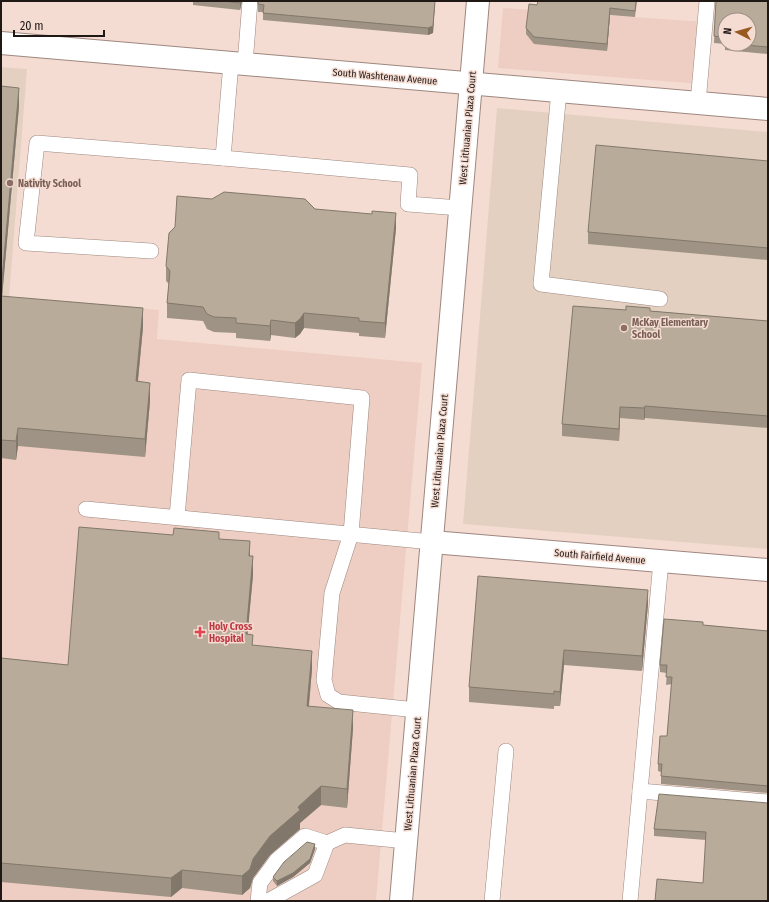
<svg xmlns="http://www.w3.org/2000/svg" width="769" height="902" viewBox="0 0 769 902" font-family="'Fira Sans Condensed',sans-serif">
	<rect width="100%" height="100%" fill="#f4dcd3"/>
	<!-- built -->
	<g fill="#eecec2">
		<polygon points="503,8 705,22 700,84 498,68"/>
		<polygon points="1,297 159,310 157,339 422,363 376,901 1,901"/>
	</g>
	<!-- education -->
	<g fill="#e4d0c1">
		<polygon points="1,67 27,69 9,298 1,297"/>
		<polygon points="497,108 768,132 768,549 463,524"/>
	</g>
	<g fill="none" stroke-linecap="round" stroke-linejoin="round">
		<defs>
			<g id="service">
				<polyline points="245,64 250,1"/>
				<polyline points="559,91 541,284 660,299"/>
				<polyline points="698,103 707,1"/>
				<polyline points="223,158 410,175 408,204 460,208"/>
				<polyline points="151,251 26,243 37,143 223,158 231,63"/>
				<polyline points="86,509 432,542"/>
				<polyline points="177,517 189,380 362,398 351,534 332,593 324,680 328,695 339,702 417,710"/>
				<polyline points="640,791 768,802"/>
				<polyline points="258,901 260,883 277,860 305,836 327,843"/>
				<polyline points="268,901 315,875 327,843 345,835 406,841"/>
				<polyline points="492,901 506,751"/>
				<polyline points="630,901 661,561"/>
			</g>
			<g id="minor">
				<polyline points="1,43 768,109"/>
				<polyline points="432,542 768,570"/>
				<polyline points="401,901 478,1"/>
			</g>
		</defs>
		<!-- service casing -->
		<use href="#service" stroke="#9d877f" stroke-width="16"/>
		<!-- minor casing -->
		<use href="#minor" stroke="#9d877f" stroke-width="24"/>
		<!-- service -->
		<use href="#service" stroke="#fff" stroke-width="15"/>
		<!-- minor -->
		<use href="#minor" stroke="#fff" stroke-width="22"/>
	</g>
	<!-- wall -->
	<g fill="#9e9384" fill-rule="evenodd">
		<polygon points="182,1 242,1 240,10 193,5 193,2"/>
		<polygon points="258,1 435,1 433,33 428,35 263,20 263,12 258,12"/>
		<polygon points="637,1 635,17 610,15 607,51 534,44 526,34 526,28 537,5"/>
		<path d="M716 1H768V54L725 50V44L714 43ZM725 20H749V44H725Z"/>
		<polygon points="1,86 19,106 2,296 143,327 138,381 150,401 145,457 18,446 16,460 1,458"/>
		<polygon points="768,161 768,260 588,244 588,232"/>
		<polygon points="315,209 396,228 385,338 359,336 359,333 304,328 300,334 295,338 271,335 270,341 236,338 236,333 214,332 207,329 203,321 167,318 167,303 169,284 166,281 166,266"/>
		<polygon points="626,310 650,311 768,321 768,428 645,418 644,420 620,418 619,441 562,436 562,424"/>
		<polygon points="219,539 250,556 253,575 247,634 253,645 312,669 309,706 353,728 347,808 321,805 300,823 300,829 270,855 253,878 250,888 242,895 182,888 171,897 1,882 1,658 68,665"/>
		<polygon points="648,604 642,671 564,665 560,706 554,706 554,709 469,702 469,687"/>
		<polygon points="703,625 768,631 768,793 661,784 661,772 658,771 658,764 667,736 672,684 666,685 667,673 660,672 660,665"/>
		<polygon points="768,803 703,883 706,840 654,836 654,829"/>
		<polygon points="315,849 310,863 293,877 277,886 273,881 273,877"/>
	</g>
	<!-- shaded-wall -->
	<g fill="#81786b">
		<polygon points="240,1 242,1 240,10"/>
		<polygon points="435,1 433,33 428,35 428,28"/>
		<polygon points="610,8 610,15 607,51 607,44"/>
		<polygon points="19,88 19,106 1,309 1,291"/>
		<polygon points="396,213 396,228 385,338 385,323"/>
		<polygon points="143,308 143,327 136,399 136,381"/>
		<polygon points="304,313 304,328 300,334 295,338 295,323"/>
		<polygon points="271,320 271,335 270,341 270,326"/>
		<polygon points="150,383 150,401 145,457 145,439"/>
		<polygon points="645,406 645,418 644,420 644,408"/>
		<polygon points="620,407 620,418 619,441 619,429"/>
		<polygon points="18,428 18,446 16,460 16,441"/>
		<polygon points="250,541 250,560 249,556"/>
		<polygon points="253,556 253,575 246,652 246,634"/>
		<polygon points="648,590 648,604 642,671 642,656"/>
		<polygon points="564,650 564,665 560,706 560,692"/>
		<polygon points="312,651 312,669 307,724 307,706"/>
		<polygon points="353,710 353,728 347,808 347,789"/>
		<polygon points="321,786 321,805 300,823 300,829 270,855 253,878 250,888 242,895 242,876 253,859 270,836 298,807"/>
		<polygon points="315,844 315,849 310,863 293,877 277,886 277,881"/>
		<polygon points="182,870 182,888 171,897 171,878"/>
	</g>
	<!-- building -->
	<g fill="#b8ab99" stroke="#81786b">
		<polygon points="224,1 240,1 240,3"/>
		<polygon points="258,1 435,1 433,26 428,28 263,13 264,5 258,4"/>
		<polygon points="538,1 636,1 635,11 610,8 607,44 534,37 526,28 529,4 537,5"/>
		<polygon points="716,1 768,1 768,47 733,44 749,44 749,20 725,20 725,38 714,36"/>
		<polygon points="1,86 19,88 1,291"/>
		<polygon points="596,145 768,161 768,248 588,232"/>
		<polygon points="224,192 305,199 315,209 372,214 372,211 396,213 385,323 359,321 359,318 304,313 300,319 295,323 271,320 270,326 236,323 236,318 214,317 207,314 203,307 167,303 170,271 166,266 169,233 175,227 177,196 212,199"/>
		<polygon points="1,296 143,308 136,381 150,383 145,439 18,428 16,441 1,440"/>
		<polygon points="573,306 626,310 626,306 650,308 650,311 768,321 768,416 645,406 644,408 620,407 619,429 562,424"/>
		<polygon points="79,527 173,535 174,528 219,532 219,539 250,541 249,556 253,556 246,634 253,635 252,645 312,651 307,706 353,710 347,789 321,786 298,807 300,810 270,836 253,859 250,869 242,876 182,870 171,878 1,863 1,658 68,665"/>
		<polygon points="478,576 648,590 642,656 564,650 560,692 554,691 554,694 469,687"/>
		<polygon points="664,619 703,622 703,625 768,631 768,786 661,776 662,764 658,764 660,736 667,736 672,677 666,677 667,665 660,665"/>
		<polygon points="659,794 768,803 768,901 655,901 657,879 703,883 706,832 654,829"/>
		<polygon points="307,842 315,844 310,859 293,873 277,881 273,877 284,862"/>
	</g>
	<!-- markers -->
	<g fill="#8d6e63" stroke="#f4dcd3" stroke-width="1.5">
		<circle cx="10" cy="183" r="4"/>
		<circle cx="624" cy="328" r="4"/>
	</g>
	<path fill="#e0444e" stroke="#f4dcd3" stroke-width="1.5" d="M198 626h4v4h4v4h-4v4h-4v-4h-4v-4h4z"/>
	<g text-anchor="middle" stroke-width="3" stroke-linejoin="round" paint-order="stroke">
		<!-- street labels -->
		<g font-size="10" fill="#201815" stroke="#f4dcd3">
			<text transform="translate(385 76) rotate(5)" y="4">South Washtenaw Avenue</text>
			<text transform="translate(467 128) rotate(-85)" y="4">West Lithuanian Plaza Court</text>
			<text transform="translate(439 451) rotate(-85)" y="4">West Lithuanian Plaza Court</text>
			<text transform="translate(600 556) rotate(5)" y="4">South Fairfield Avenue</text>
			<text transform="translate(412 774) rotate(-85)" y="4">West Lithuanian Plaza Court</text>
		</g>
		<!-- education labels -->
		<g font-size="10" font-weight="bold" fill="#785e54" stroke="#f4dcd3" text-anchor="start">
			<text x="18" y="187">Nativity School</text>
			<text x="632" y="326">McKay Elementary<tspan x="632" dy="12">School</tspan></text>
		</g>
		<!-- health labels -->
		<g font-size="10" font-weight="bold" fill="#be3a42" stroke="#f4dcd3" text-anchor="start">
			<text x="209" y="630">Holy Cross<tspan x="209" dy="12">Hospital</tspan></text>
		</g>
	</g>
	<!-- border -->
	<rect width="769" height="902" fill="none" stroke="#201815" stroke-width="4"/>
	<!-- north arrow -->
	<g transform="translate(737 32) rotate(276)"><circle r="19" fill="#f4dcd3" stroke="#9f8e87"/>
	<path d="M0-3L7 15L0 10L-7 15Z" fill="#995a21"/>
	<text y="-6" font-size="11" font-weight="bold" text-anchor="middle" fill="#201815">N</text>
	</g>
	<!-- scale -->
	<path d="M14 30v6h90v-6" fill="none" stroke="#201815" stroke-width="2"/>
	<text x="20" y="30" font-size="12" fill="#201815" stroke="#f4dcd3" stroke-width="3" paint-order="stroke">20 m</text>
</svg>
